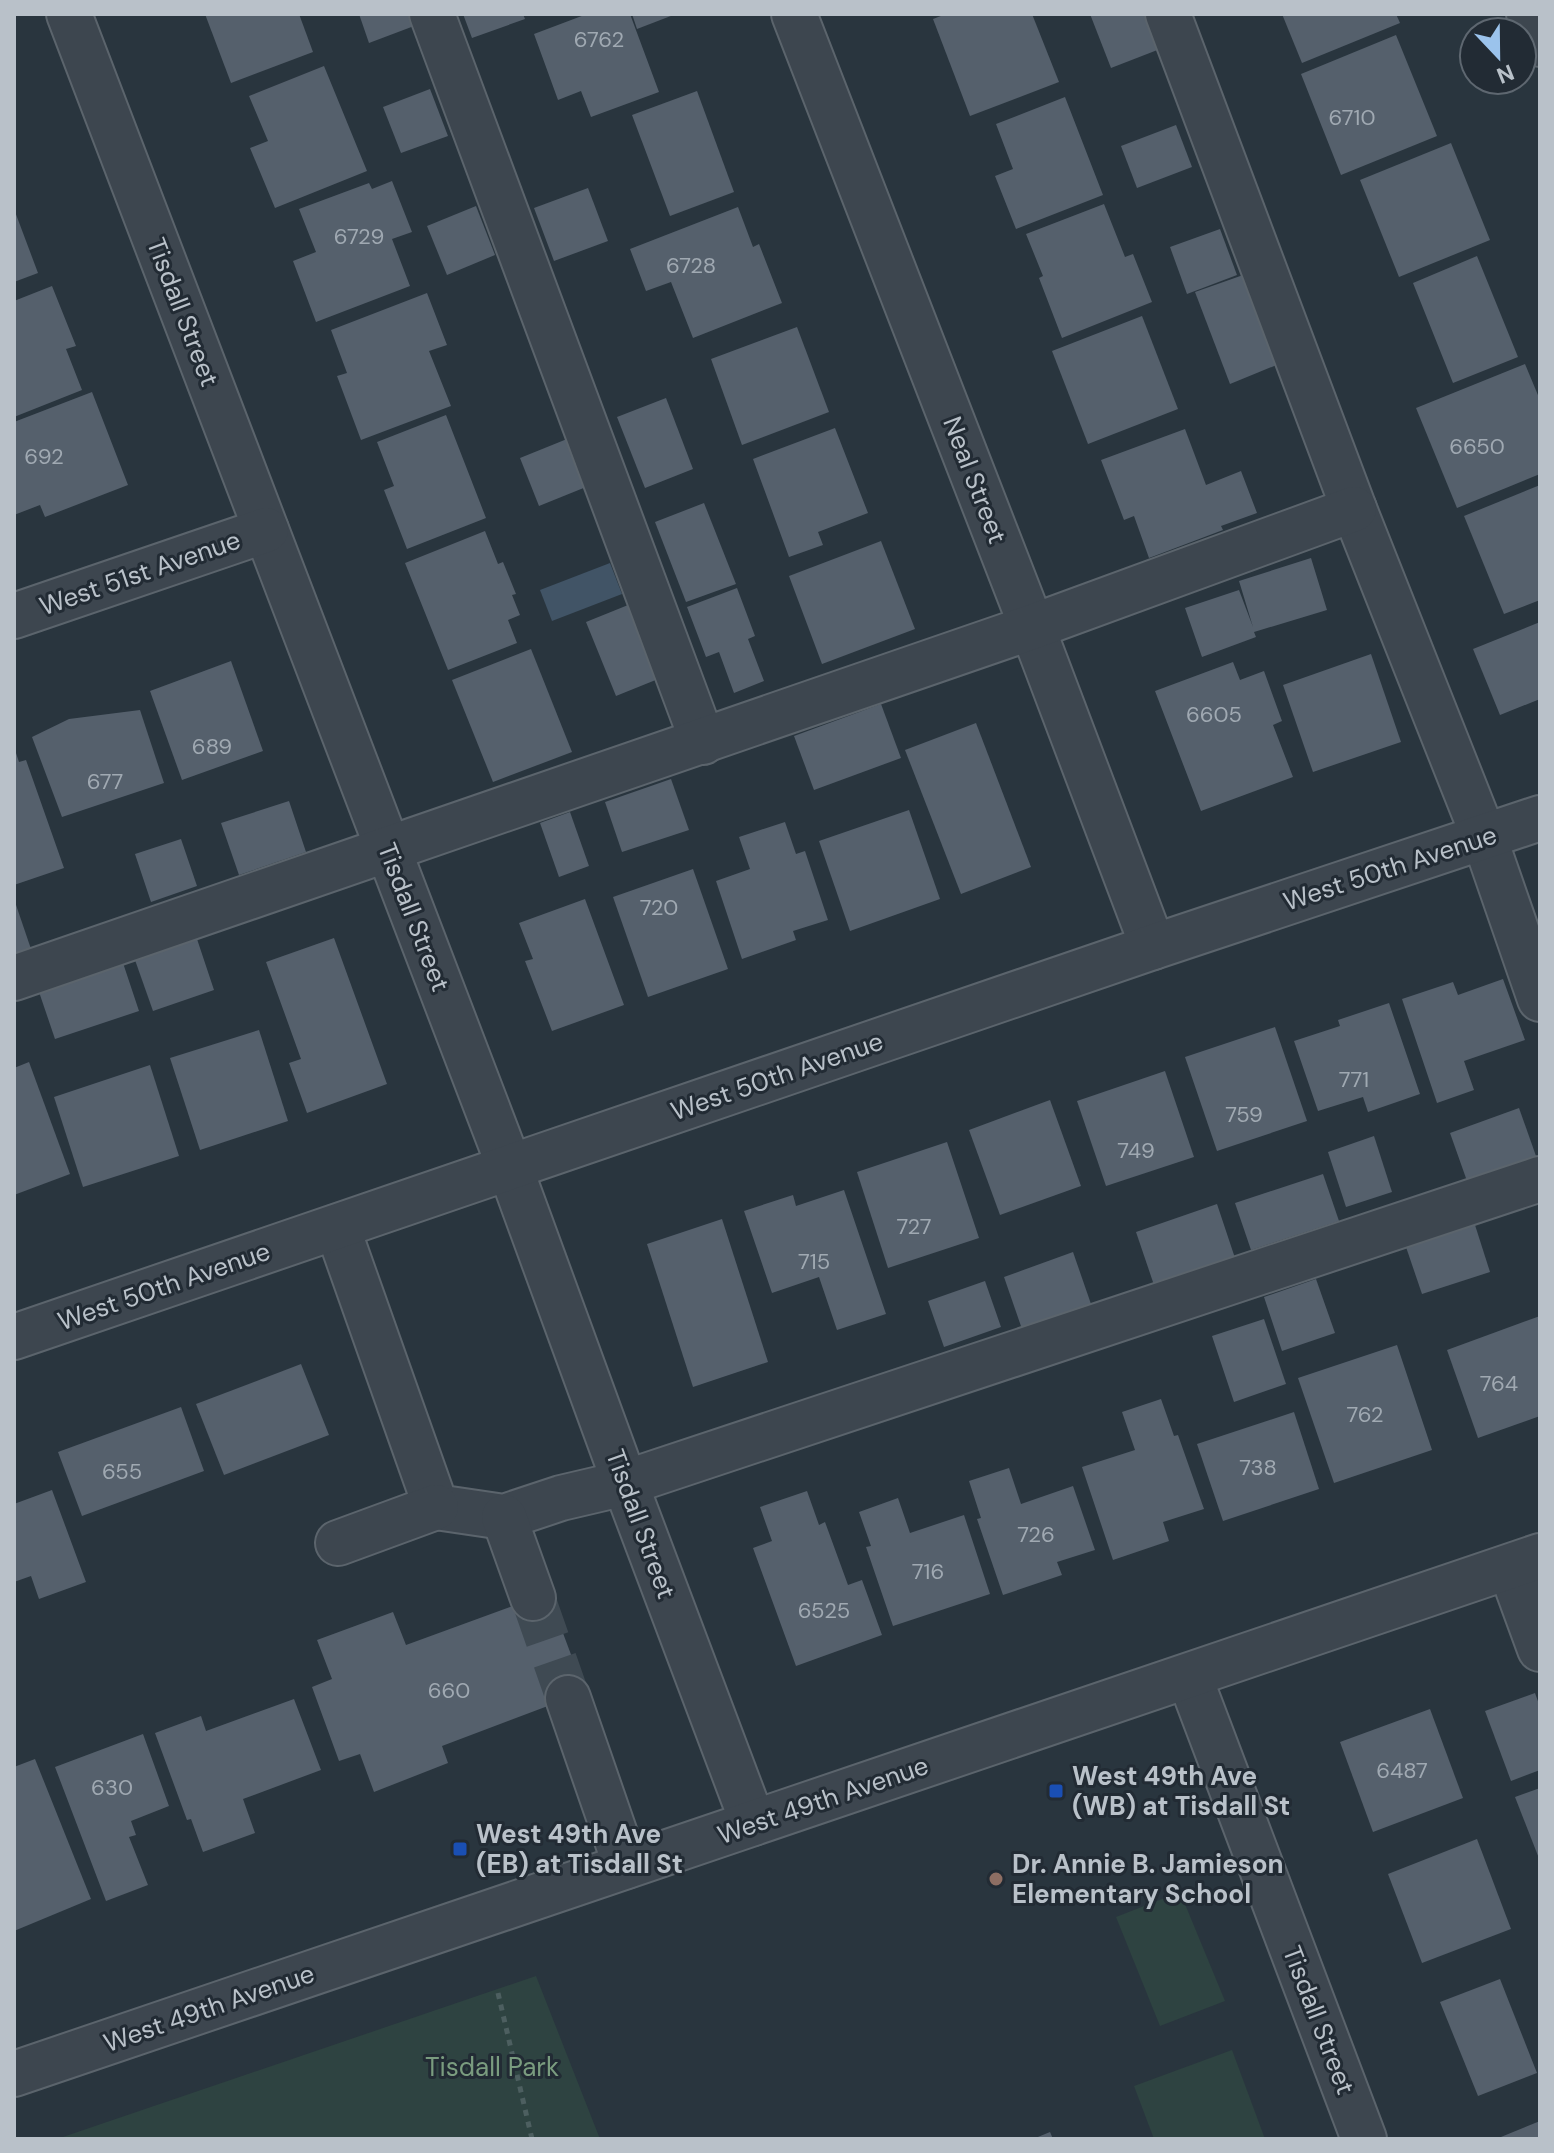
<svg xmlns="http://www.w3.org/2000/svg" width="1554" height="2153" viewBox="0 0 1554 2153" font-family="'DM Sans',sans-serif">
	<rect width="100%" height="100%" fill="#29353e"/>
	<!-- green -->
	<g fill="#2e4341">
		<polygon points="1180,1892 1225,2001 1160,2026 1116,1917"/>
		<polygon points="536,1976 600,2139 57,2139"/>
		<polygon points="1232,2050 1265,2139 1154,2139 1134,2086"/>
	</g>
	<!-- water -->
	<polygon fill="#415466" points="610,563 622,594 552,621 540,590"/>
	<!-- building -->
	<g fill="#55606c">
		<polygon points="205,14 299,14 313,52 231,83"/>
		<polygon points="359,14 419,14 422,23 369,43"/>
		<polygon points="463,14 523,14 525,19 472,38"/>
		<polygon points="587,14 630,14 659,92 591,117 581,91 558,100 534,34"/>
		<polygon points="632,14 676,14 637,29"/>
		<polygon points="946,14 1032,14 1059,82 970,116 933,19"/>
		<polygon points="1090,14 1146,14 1160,49 1111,68"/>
		<polygon points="1282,14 1396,14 1400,23 1302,63"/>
		<polygon points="1396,35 1437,136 1341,175 1301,74"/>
		<polygon points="324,66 367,171 275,208 250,148 268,141 249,96"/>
		<polygon points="430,89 448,136 401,153 383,107"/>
		<polygon points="697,91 734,192 670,216 632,115"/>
		<polygon points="1065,97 1103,195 1016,229 995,176 1013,169 996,124"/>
		<polygon points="1176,125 1192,167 1137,188 1121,146"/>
		<polygon points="1451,143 1490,240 1399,277 1360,180"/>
		<polygon points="392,181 412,232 392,239 410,286 316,322 293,261 316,252 299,209 369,183 372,189"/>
		<polygon points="588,188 608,241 554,261 534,208"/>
		<polygon points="1104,204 1125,257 1133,254 1152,302 1062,338 1039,278 1043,276 1026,234"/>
		<polygon points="476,206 495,255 447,275 427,226"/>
		<polygon points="738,207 753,247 759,244 782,303 693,338 671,282 646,291 630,249"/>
		<polygon points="14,209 38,273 14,282"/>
		<polygon points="1220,229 1237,275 1187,294 1170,247"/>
		<polygon points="1477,256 1518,357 1453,383 1413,283"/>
		<polygon points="1246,274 1279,364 1230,384 1195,292"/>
		<polygon points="52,286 76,346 66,349 82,390 14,417 14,301"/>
		<polygon points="427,293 447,345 429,351 451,406 361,440 337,376 347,373 331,330"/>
		<polygon points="1142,316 1178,409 1088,444 1052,351"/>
		<polygon points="797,327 829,412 742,445 711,359"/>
		<polygon points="1525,364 1540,400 1540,474 1457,508 1416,408"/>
		<polygon points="92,392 128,485 45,517 40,505 14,515 14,422"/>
		<polygon points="666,398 693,469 645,488 617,417"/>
		<polygon points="446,415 486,518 407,549 384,490 394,486 377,442"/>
		<polygon points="835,428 868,513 818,532 823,545 789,557 753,459"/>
		<polygon points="1185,429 1206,485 1241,471 1257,513 1221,526 1223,530 1149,558 1134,516 1124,520 1101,460"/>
		<polygon points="567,439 586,487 539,506 520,458"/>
		<polygon points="1540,485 1540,600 1504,614 1464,516"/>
		<polygon points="704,503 736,584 686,602 655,522"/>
		<polygon points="485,531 498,564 503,562 516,594 512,595 520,615 508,620 517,643 448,670 405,563"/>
		<polygon points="881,541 915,629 822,664 789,576"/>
		<polygon points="1311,558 1327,610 1254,632 1256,637 1202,657 1185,608 1239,590 1253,627 1239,581"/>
		<polygon points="737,588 755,636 748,639 764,681 734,693 719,652 706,657 687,607"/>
		<polygon points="638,601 668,675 616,696 586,622"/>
		<polygon points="1540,622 1540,699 1500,715 1473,649"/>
		<polygon points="531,649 572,752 493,782 452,680"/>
		<polygon points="1371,654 1401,742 1313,772 1283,685"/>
		<polygon points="231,661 263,751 182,780 150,691"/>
		<polygon points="1233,662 1240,680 1264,671 1282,721 1273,725 1293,777 1201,811 1155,691"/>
		<polygon points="881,704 901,758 814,790 794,736"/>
		<polygon points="140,710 164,783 62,817 32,737 69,719"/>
		<polygon points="976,723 1031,867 961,894 905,750"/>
		<polygon points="15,750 19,762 26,760 64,868 14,885"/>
		<polygon points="671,779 689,830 622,852 605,802"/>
		<polygon points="289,801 306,852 239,875 221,823"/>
		<polygon points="909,810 940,899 850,931 819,841"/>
		<polygon points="570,812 589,866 559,877 540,823"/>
		<polygon points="785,822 796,854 805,851 828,920 793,931 796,940 742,959 716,881 750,869 739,837"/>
		<polygon points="181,839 197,886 151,902 135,854"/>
		<polygon points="693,869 728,969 648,997 613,897"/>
		<polygon points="14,899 31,949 14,954"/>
		<polygon points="585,899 624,1005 552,1031 525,961 533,959 519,923"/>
		<polygon points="334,938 387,1084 307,1113 289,1063 301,1059 266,962"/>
		<polygon points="197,939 214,990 153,1011 135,960"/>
		<polygon points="122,960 139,1011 55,1039 38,989"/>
		<polygon points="1503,979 1525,1040 1464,1061 1474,1090 1437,1103 1402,999 1453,982 1458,995"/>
		<polygon points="1389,1003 1420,1094 1368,1112 1363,1097 1318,1111 1294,1041 1340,1026 1338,1020"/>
		<polygon points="1275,1027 1307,1121 1217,1151 1185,1057"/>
		<polygon points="259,1030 288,1121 200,1150 170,1058"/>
		<polygon points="29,1062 70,1174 14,1195 14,1068"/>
		<polygon points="150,1065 179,1156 83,1187 54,1097"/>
		<polygon points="1165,1071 1194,1157 1106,1186 1077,1101"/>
		<polygon points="1050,1100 1081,1186 1000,1215 969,1130"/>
		<polygon points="1519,1108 1536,1156 1467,1181 1450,1133"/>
		<polygon points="1374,1136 1392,1192 1346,1207 1328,1152"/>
		<polygon points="947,1142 979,1238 888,1268 857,1172"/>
		<polygon points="1323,1174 1339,1221 1251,1250 1235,1203"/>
		<polygon points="844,1190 886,1314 837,1330 819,1277 772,1293 744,1211 793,1195 796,1206"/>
		<polygon points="1217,1204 1235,1258 1154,1285 1136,1232"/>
		<polygon points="722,1219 768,1362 693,1387 647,1244"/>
		<polygon points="1475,1225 1490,1272 1422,1294 1406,1247"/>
		<polygon points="1073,1252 1091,1304 1022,1329 1004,1277"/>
		<polygon points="1316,1279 1335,1333 1282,1351 1264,1297"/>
		<polygon points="985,1281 1001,1327 944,1347 928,1301"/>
		<polygon points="1540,1316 1540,1416 1478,1438 1447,1350"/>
		<polygon points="1264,1319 1286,1384 1234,1402 1212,1336"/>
		<polygon points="1397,1345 1432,1450 1334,1483 1298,1378"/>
		<polygon points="301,1364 329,1435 224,1475 196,1404"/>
		<polygon points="1161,1399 1174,1436 1178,1435 1204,1509 1163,1522 1169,1541 1113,1560 1082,1467 1135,1450 1122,1412"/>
		<polygon points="181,1407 204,1471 82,1516 58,1452"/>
		<polygon points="1294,1412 1319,1489 1223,1521 1197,1444"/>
		<polygon points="1009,1468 1021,1504 1073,1486 1095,1550 1057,1562 1062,1575 1003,1595 977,1519 981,1518 969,1481"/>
		<polygon points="52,1490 86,1582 39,1599 31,1576 14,1582 14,1504"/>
		<polygon points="807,1491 819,1525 825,1522 848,1585 862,1580 882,1635 796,1666 753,1548 772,1541 760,1507"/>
		<polygon points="898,1498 910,1533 964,1515 990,1594 893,1626 866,1547 871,1546 859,1512"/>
		<polygon points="548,1593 585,1692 442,1746 448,1763 374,1792 360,1754 339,1761 312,1687 332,1679 317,1640 393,1612 406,1645"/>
		<polygon points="1535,1693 1540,1707 1540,1770 1511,1781 1485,1711"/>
		<polygon points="294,1699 321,1770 243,1799 255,1833 203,1852 191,1819 187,1820 155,1733 201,1716 206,1731"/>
		<polygon points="1430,1709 1463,1798 1373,1832 1340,1742"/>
		<polygon points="143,1734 169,1806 131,1821 136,1835 129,1837 148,1885 106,1901 55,1767"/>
		<polygon points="35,1759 91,1899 14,1931 14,1767"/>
		<polygon points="1540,1788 1540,1861 1515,1797"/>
		<polygon points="1477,1839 1511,1929 1422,1963 1388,1874"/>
		<polygon points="1500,1979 1537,2073 1478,2096 1440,2002"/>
		<polygon points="1540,2121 1540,2139 1496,2139"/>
		<polygon points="1050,2132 1053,2139 1033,2139"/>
	</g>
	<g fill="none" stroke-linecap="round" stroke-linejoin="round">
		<!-- minor-tunnel -->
		<polyline stroke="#3f4a53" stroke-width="44" stroke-dasharray="44 22" stroke-linecap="butt" points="533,1598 568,1698"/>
		<defs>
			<g id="minor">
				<polyline points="69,14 510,1168 625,1483 753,1823"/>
				<polyline points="432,14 703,742"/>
				<polyline points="794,14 1032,627 1153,947"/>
				<polyline points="1168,14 1354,509 1484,837 1540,999"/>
				<polyline points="1529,14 1540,44"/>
				<polyline points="14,616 266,530"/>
				<polyline points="14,978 1032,627 1354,509"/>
				<polyline points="337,1227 436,1507 504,1517 561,1498 625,1483 1540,1179"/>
				<polyline points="14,1337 1153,947 1540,818"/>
				<polyline points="504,1517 533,1598"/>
				<polyline points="338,1543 436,1507"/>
				<polyline points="1510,1567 1540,1649"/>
				<polyline points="1189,1676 1364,2139"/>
				<polyline points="568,1698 626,1866"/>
				<polyline points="14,2074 1540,1556"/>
			</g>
		</defs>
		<!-- minor casing -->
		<use href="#minor" stroke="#5b646c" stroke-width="48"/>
		<!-- path -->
		<polyline stroke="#4d5f60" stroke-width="5" stroke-dasharray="6 6" stroke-linecap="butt" points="498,1993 532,2139"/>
		<!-- minor -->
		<use href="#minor" stroke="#3d464f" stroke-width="44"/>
	</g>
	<!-- markers -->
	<g fill="#1a4fb4" stroke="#222b34" stroke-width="3">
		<rect x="1048" y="1783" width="16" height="16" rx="4"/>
		<rect x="452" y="1841" width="16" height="16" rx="4"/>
	</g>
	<circle fill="#8d6e63" stroke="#222b34" stroke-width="3" cx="996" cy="1879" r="8"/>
	<g text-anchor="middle" stroke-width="6" stroke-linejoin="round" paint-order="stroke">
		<!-- number labels -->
		<g font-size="22" fill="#a0a9b2">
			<text x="599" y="47">6762</text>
			<text x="1352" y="125">6710</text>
			<text x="359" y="244">6729</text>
			<text x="691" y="273">6728</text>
			<text x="1477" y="454">6650</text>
			<text x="44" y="464">692</text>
			<text x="1214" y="722">6605</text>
			<text x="212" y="754">689</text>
			<text x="105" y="789">677</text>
			<text x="659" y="915">720</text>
			<text x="1354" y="1087">771</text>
			<text x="1244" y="1122">759</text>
			<text x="1136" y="1158">749</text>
			<text x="914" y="1234">727</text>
			<text x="814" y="1269">715</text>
			<text x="1499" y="1391">764</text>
			<text x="1365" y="1422">762</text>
			<text x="1258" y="1475">738</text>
			<text x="122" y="1479">655</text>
			<text x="1036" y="1542">726</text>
			<text x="928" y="1579">716</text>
			<text x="824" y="1618">6525</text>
			<text x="449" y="1698">660</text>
			<text x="1402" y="1778">6487</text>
			<text x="112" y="1795">630</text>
		</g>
		<!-- street labels -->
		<g font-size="26" fill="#b9c1c9" stroke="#222b34">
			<text transform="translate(183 312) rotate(69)" y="9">Tisdall Street</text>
			<text transform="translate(975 480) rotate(69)" y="9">Neal Street</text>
			<text transform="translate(140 573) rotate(-19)" y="9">West 51st Avenue</text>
			<text transform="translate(1390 868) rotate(-18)" y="9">West 50th Avenue</text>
			<text transform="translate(414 917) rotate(69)" y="9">Tisdall Street</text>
			<text transform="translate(777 1076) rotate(-19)" y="9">West 50th Avenue</text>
			<text transform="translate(164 1286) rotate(-19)" y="9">West 50th Avenue</text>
			<text transform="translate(641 1524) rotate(70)" y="9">Tisdall Street</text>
			<text transform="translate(823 1800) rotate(-19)" y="9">West 49th Avenue</text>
			<text transform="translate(209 2008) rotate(-19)" y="9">West 49th Avenue</text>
			<text transform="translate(1319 2020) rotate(69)" y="9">Tisdall Street</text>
		</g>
		<!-- poi labels -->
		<g font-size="26" font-weight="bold" fill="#b9c1c9" stroke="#222b34" text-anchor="start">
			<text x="1072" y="1785">West 49th Ave<tspan x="1072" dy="30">(WB) at Tisdall St</tspan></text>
			<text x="476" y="1843">West 49th Ave<tspan x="476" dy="30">(EB) at Tisdall St</tspan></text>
			<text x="1012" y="1873">Dr. Annie B. Jamieson<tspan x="1012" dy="30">Elementary School</tspan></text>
		</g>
		<!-- park labels -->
		<g font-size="26" fill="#7a9c7f" stroke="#222b34">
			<text x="492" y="2076">Tisdall Park</text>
		</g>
	</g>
	<!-- border -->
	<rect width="1554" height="2153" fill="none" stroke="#b9c1c9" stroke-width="32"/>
	<!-- north arrow -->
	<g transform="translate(1498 56) rotate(158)"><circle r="38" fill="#222b34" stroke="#5e6770" stroke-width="2"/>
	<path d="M0-6L14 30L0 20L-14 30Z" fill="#9bc3ec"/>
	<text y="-12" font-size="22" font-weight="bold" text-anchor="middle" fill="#b9c1c9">N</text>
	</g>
</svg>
